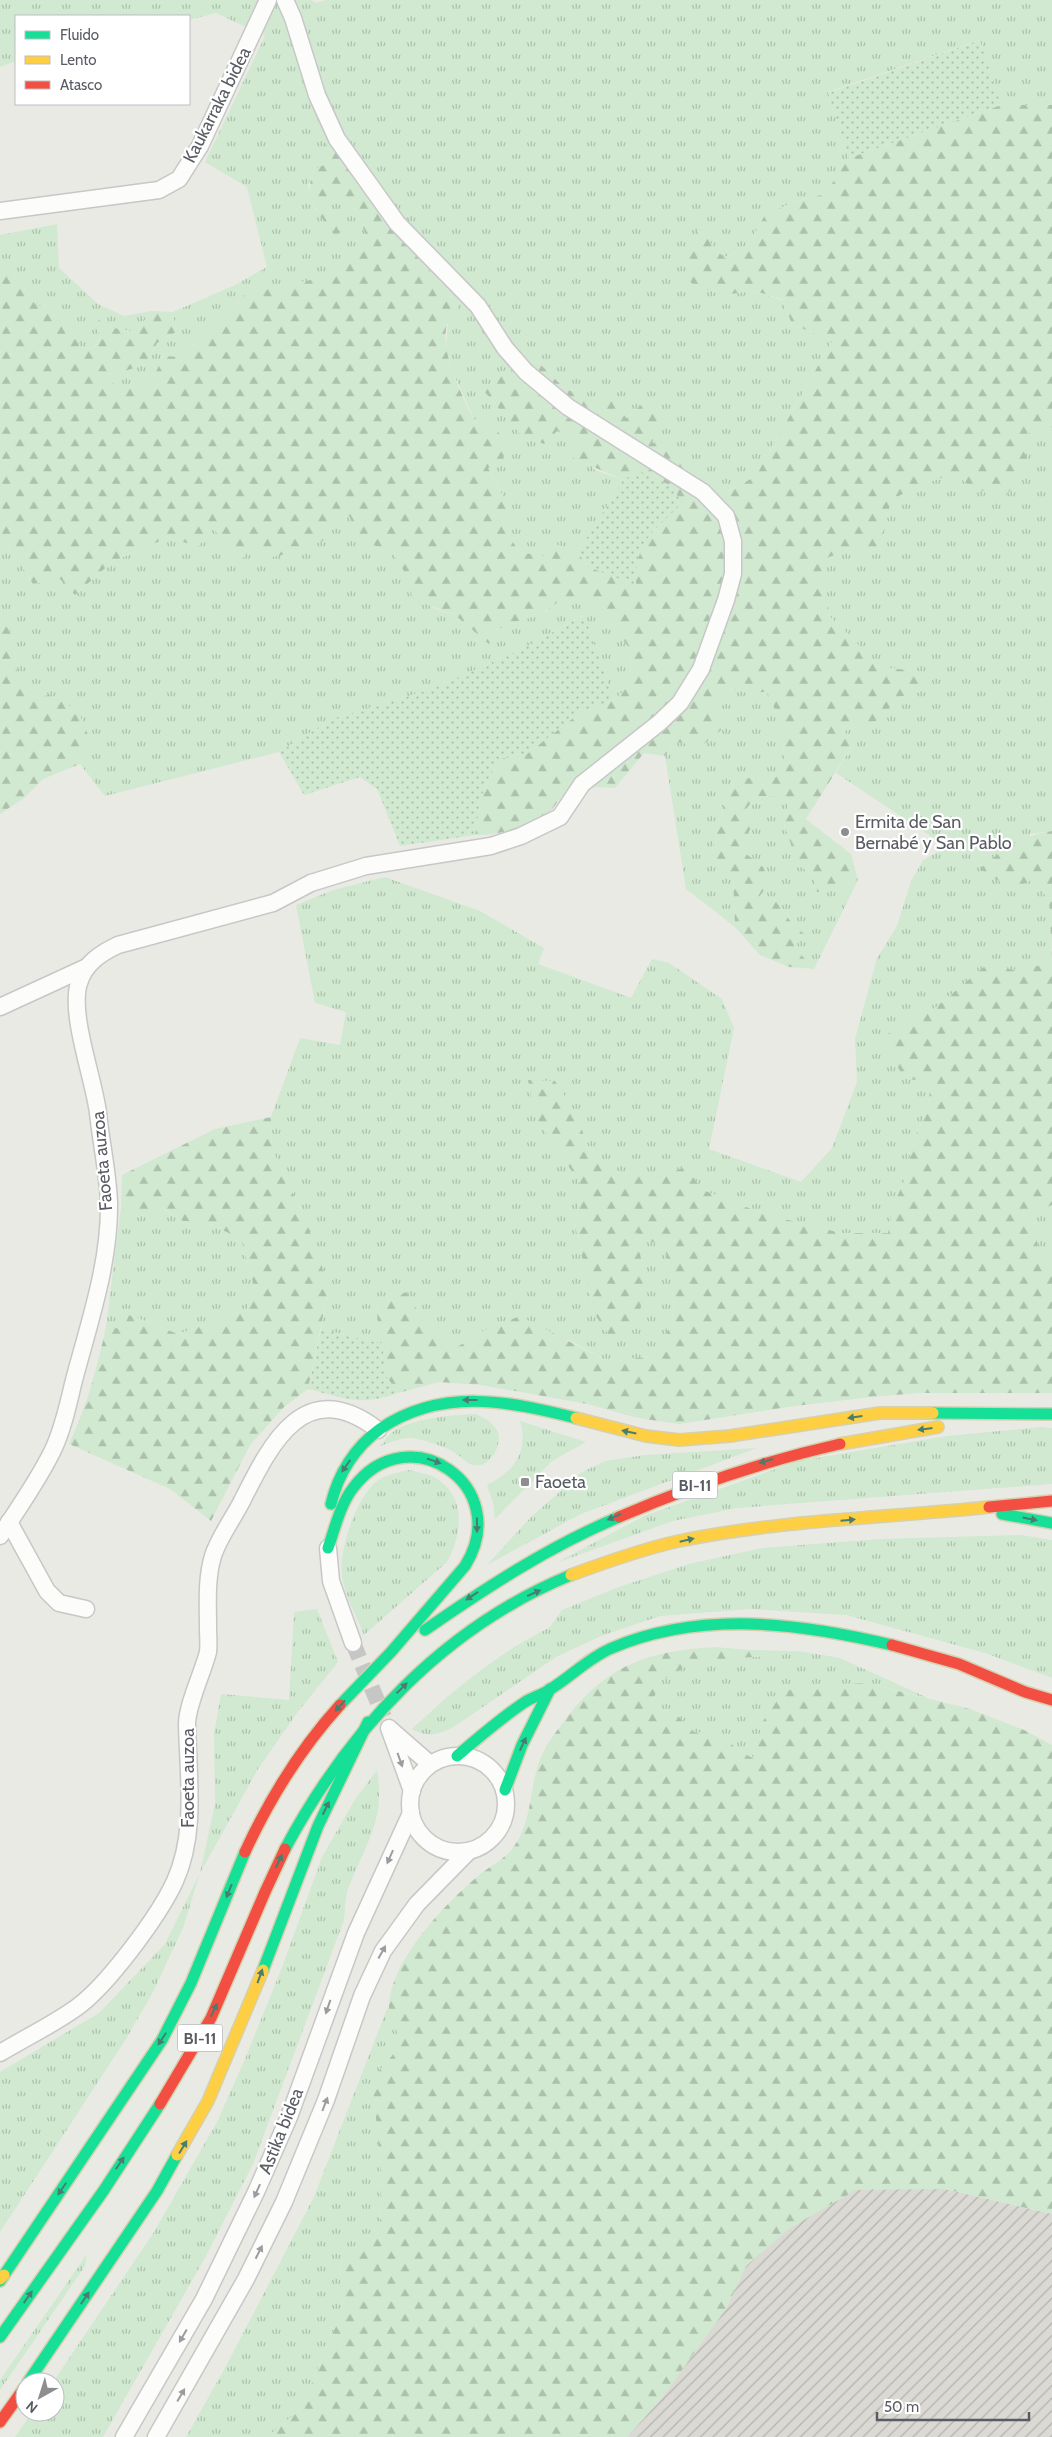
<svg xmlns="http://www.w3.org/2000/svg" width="1052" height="2437" viewBox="0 0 1052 2437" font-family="Cabin,sans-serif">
	<defs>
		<pattern id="industrial-furrows" width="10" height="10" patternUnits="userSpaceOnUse" patternTransform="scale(1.25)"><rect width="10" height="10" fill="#dad9d3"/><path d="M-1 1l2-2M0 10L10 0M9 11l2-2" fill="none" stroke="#b4b3af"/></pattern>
		<pattern id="grass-tufts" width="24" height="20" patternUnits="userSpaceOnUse" patternTransform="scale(1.25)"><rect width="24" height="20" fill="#d0e9d0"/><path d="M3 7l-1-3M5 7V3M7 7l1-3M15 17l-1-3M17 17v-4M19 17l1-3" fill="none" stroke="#acc0ac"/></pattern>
		<pattern id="forest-firs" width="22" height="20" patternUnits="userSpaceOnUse" patternTransform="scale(1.25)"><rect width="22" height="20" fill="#d0e9d0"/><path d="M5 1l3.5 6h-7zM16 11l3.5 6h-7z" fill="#acc0ac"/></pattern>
		<pattern id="garden-dots" width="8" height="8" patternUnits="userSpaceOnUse" patternTransform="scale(1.25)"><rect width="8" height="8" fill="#d0e9d0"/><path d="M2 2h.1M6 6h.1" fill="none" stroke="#acc0ac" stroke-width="1.8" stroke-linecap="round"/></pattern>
	</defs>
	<rect width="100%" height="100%" fill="#eaeae4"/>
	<!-- industrial -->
	<polygon fill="url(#industrial-furrows)" points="856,2189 945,2189 1052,2214 1052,2437 627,2437 661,2399 727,2307 746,2266 788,2229"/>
	<!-- grass -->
	<g fill="url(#grass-tufts)">
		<polygon points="0,0 311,0 316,3 326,0 1052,0 1052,105 1001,105 979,40 828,92 849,158 825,194 794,202 765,215 747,247 723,258 699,229 723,296 751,290 782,300 792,324 832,341 756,476 728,491 652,442 640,406 626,418 564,388 535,359 484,391 520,434 556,431 576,442 595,470 623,480 578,552 558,545 543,556 519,552 510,537 507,504 488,467 479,429 453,373 446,348 448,321 460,304 383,220 323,131 329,162 313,171 308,185 315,210 330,206 340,195 358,213 368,242 351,263 320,278 245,294 181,357 163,356 149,388 120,387 95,375 122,372 146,364 157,343 176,332 173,312 235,285 267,267 247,187 205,162 265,36 216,13 189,20 189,16 16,16 16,61 0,67"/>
		<polygon points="57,224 59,268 98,304 124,316 151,311 136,332 109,327 87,313 101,336 94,349 79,347 74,331 56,312 35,304 9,267 0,271 0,235"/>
		<polygon points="1049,426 1052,427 1052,831 1030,834 1035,879 1049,901 1052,963 1016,970 985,966 935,1008 880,1038 930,1080 929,1107 913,1141 906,1177 893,1206 889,1233 841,1233 764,1214 703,1190 685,1167 661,1176 615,1171 588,1146 576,1114 535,1116 583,1188 575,1224 594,1313 645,1276 635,1232 665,1249 674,1285 673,1322 652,1356 609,1362 569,1340 485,1330 457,1347 421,1316 406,1292 376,1306 382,1344 321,1329 327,1297 306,1221 272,1149 271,1117 300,1038 340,1045 346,1012 315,1003 296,905 333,890 385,877 480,911 544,948 538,964 631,998 652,959 669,963 722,999 734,1028 709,1149 801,1182 832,1148 857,1082 855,1039 877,958 897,926 911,881 923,860 947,847 836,773 852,746 844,731 879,720 899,697 919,692 929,673 875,666 856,642 830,617 819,560 847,551 880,551 891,500 924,483 956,474 971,488 1018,436"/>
		<path d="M349 516C361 538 365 545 391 550L411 581 433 608 455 615 489 643 496 630 515 622 539 615 560 601H584L607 616 631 651 630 685 614 700 583 615 524 648 432 689 332 719 279 752 105 796 80 764 88 735 32 699 19 685 12 636 0 610V542L18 560 33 584 60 579 75 595 112 562 167 538 198 546 214 528C252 542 289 552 328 539L333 520Z"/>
		<path d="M717 685 745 692H767C782 722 785 742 784 775L757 779 737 777 724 805 711 857 733 875 735 927 686 889 665 756 673 742 703 745 714 711Z"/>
		<polygon points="756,796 776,796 789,805 784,824 798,865 838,890 858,880 814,969 794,947 804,935 791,922 774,899 759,897 763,867 745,853 749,831 760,815 744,812"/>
		<polygon points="1052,1205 1052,1266 1039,1254 1032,1214"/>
		<polygon points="121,1207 139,1217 161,1208 183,1221 210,1224 241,1239 252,1277 254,1296 246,1311 178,1334 130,1315 123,1329 106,1327"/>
		<path d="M476 1414C486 1419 491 1421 497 1430 504 1444 490 1469 473 1465 467 1464 460 1456 454 1452 445 1447 420 1438 410 1438 399 1438 389 1443 380 1446 383 1443 386 1438 390 1434 408 1418 452 1415 476 1414Z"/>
		<path d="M520 1421 586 1442 552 1461 495 1519 493 1503 487 1485C514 1472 529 1451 520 1421Z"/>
		<polygon points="1041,1427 1052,1428 1052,1484 737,1508 673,1521 556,1563 644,1516 798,1461 947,1436"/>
		<polygon points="757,1448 581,1514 487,1565 530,1518 582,1472 605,1461 645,1455"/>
		<path d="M409 1470C416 1472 425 1473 432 1476 467 1494 463 1533 447 1562L364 1635C357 1617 345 1596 342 1577 338 1551 357 1493 380 1479 389 1474 399 1472 409 1470Z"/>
		<path d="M1021 1535 1052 1540V1678L985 1653 846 1615 751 1609 660 1616 601 1636 556 1657 452 1728C435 1735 429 1738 412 1729L448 1696 485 1667 514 1647 550 1627 562 1610 616 1588 689 1564 762 1548 880 1539Z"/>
		<polygon points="317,1609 338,1662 297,1713 258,1769 200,1873 183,1928 152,1994 126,2039 0,2232 0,2072 99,2013 165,1944 200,1873 215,1804 214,1734 221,1694 289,1700 294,1612"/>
		<polygon points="749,1650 799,1651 840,1658 928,1698 866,1683 763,1721 754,1758 739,1751 722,1735 693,1732 678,1716 652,1704 660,1681 687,1665 726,1659 766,1656"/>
		<path d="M377 1770C386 1821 365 1844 348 1889 345 1899 345 1910 344 1920L253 2164 206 2256 103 2437H15L32 2412H55V2382H53L154 2232 217 2122 245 2059 281 1970 322 1857 354 1801Z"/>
		<polygon points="388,2006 402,2044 372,2079 382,2178 380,2223 339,2265 343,2308 301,2409 267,2437 186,2437 226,2366 314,2197"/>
		<polygon points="87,2254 85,2266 0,2390 0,2380"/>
	</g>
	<!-- forest -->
	<g fill="url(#forest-firs)">
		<path d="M1001 105H1052V427L1018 436 1029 464 1006 496 971 488 956 474 924 483 891 500 880 551H847L820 560 830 617 856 642 875 666 929 673 919 692 899 697 879 720 844 731 852 746 806 819 851 854 858 880 838 890 817 892 813 874 798 865 784 824 789 805 776 796H756L744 812 761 815 749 831 745 853 763 867 770 882 759 897 774 899 791 922 805 935 794 947 814 969 789 967 760 955 735 927 733 875 711 857 724 805 737 777 757 779 784 775C785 741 782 722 767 692H745L717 685 714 711 721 730 703 745 673 742 665 756 644 753 615 788C600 787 578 786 565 794 558 798 555 808 549 812 529 826 499 836 475 835 480 803 481 783 503 758L524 756 581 712 614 700 630 685 631 651 607 616 584 601H560L539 615 515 622 496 630 489 644 455 615 412 599 410 581 391 550C365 545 361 538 349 516L333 520 328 539 286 554 263 559 253 543 236 568 214 528 198 546 167 538 112 562 75 595 60 579 33 584 18 560 0 542V271L9 267 35 304 56 312 74 331 79 347 94 349 101 337 86 311 109 327 136 332 151 311 173 312 176 332 157 343 146 364 122 372 96 375 120 387 149 388 163 356 181 357 245 294 320 278 351 263 368 242 358 213 340 195 330 206 346 225 336 235C319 214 303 200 313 171L329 162 322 129 383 220 460 304C457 309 452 314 449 320 435 346 466 405 479 428H494L506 440 503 462 488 468 507 504 510 537 519 552 543 556 558 545 578 552 588 567 636 564 644 540 661 524 639 471 623 480 571 457 576 442 557 431 544 444 520 434 484 391 501 372 535 359 564 388 597 403 613 398 626 418 640 406 661 403 665 424 652 442 729 491 756 476 832 341 792 324 782 299 751 290 723 296 691 283 685 251 699 229 724 258 747 247 765 215 794 202 825 194 849 158Z"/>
		<polygon points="0,610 12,636 19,685 32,699 49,695 78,710 88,735 80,764 43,779 24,798 0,814"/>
		<path d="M1052 831V958L1049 901 1035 879 1011 889 980 869C1004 849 1021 836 1052 831Z"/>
		<polygon points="1052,963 1052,1205 1032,1214 1039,1254 1052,1266 1052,1393 919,1393 871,1397 795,1406 679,1424 638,1418 587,1404 481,1385 439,1382 398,1393 386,1376 376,1306 406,1292 421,1316 457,1347 485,1330 520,1316 609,1362 652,1356 673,1322 674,1285 665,1249 635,1232 645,1276 638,1327 612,1340 594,1313 575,1224 583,1188 535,1116 528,1080 555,1081 576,1114 588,1146 615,1171 661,1176 685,1167 703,1190 764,1214 841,1233 888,1233 893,1206 906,1177 913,1141 929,1107 930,1081 905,1079 880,1038 935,1008 985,966 1016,970"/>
		<path d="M271 1117 272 1149 306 1221 322 1266 327 1297 308 1389 284 1407 250 1445 211 1521 170 1489 69 1444C87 1406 97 1368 106 1327L123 1329 129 1315 178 1334 246 1311 254 1296 252 1277 241 1239 210 1224 183 1221 162 1208 139 1217 121 1207 122 1175 215 1129Z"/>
		<path d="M715 1647 749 1650 767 1656 726 1659 687 1666 660 1681 652 1704 678 1716 693 1732 722 1735 739 1751 753 1758 763 1721 784 1691 817 1685 866 1683 970 1709 1024 1730 1052 1745V2214L945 2189 856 2190 788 2229 746 2266 727 2307 661 2399 627 2437H267L301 2409 343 2308 339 2265 380 2223 382 2178 372 2079 402 2044C398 2033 388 2015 389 2004 393 1958 444 1905 478 1876 489 1867 505 1859 513 1848 532 1823 529 1791 539 1762 544 1747 556 1732 565 1720 607 1665 647 1651 715 1647Z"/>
	</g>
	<!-- garden -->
	<g fill="url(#garden-dots)">
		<polygon points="980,40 1001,105 849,158 828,93"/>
		<path d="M639 471 672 486 682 503C652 534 636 538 636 585L588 567 578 552 623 480Z"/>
		<path d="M584 615 614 700 581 712 524 756 503 758C481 783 480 803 475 835L400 846 377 789 360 777 304 795 279 752 332 719 432 689 524 648Z"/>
		<path d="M321 1329 382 1344 386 1376 398 1393C359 1407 346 1398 308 1389Z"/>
	</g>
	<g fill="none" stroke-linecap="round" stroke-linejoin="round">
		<!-- street-tunnel -->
		<polyline stroke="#c6c6c4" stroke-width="16" stroke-dasharray="16 8" stroke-linecap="butt" points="353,1643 384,1717"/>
		<defs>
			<g id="street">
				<polyline points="0,211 159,190 179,179 200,146 268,0"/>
				<polyline points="0,1007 87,967"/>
				<polyline points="9,1522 47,1591 59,1603 86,1609"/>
				<path d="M0 1536C18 1509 37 1482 52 1452 62 1432 68 1406 73 1384 88 1326 110 1264 109 1203 108 1173 101 1143 98 1113 94 1079 69 1014 79 983 85 963 101 953 118 945L273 903 311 883 366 866 491 846 521 836 560 817 582 784 659 723 680 703 701 669 726 600 733 574V541L726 516 703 492 568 407 526 372 505 348 478 306 397 223 337 139 317 95 293 18 285 0"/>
				<polyline points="328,1548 331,1581 353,1643"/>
				<polyline points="389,1728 412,1791"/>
				<polyline points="391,1730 430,1764"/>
				<circle cx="458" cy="1804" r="48"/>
				<path d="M0 2053C25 2038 52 2025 76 2008 107 1986 159 1916 175 1881 197 1833 188 1775 187 1724 187 1705 203 1672 208 1652 209 1644 208 1635 208 1627 208 1604 206 1579 213 1556 219 1537 233 1519 242 1501 271 1443 305 1374 378 1430"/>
				<polyline points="124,2437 204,2299 256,2192 289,2117 356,1933 411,1813"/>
				<polyline points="156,2437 246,2279 284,2202 326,2100 362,1996 383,1951 417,1904 468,1852"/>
			</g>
			<g id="fast">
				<polyline points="933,1413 1052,1414"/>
				<path d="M331 1504C338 1474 355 1447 380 1429 442 1387 508 1401 576 1418"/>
				<polyline points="1002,1514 1052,1523"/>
				<path d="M328 1548C335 1528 340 1505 353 1488 408 1414 515 1486 465 1566L391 1652 340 1705"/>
				<path d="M425 1630C487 1587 550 1546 619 1517"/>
				<path d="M457 1756C479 1737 501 1718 525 1702 533 1697 542 1695 549 1690 571 1677 588 1658 612 1648 702 1610 800 1623 892 1645"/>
				<polyline points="505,1790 522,1745 550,1689"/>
				<path d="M285 1849C349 1729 444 1627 571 1575"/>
				<polyline points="263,1970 318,1826 368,1722"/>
				<polyline points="0,2281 162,2040 191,1983 245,1852"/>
				<polyline points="0,2337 104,2190 160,2104"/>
				<polyline points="28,2382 157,2191 177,2155"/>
			</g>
			<g id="slow">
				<polyline points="576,1418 646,1436 679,1440 730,1436 880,1413 933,1413"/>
				<polyline points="840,1444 938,1427"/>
				<path d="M571 1575C606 1562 642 1549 679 1541 780 1520 886 1518 989 1507"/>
				<polyline points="177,2155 208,2101 263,1970"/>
				<polyline points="0,2279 4,2275"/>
			</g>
			<g id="jam">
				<polyline points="989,1507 1052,1501"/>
				<path d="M619 1517C691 1486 764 1461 840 1444"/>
				<polyline points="892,1645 959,1664 1025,1692 1052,1700"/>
				<path d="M245 1852C269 1800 302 1747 340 1705"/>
				<polyline points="160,2104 211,2018 265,1892 285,1849"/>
				<polyline points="0,2422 25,2387"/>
			</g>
		</defs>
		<!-- street casing -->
		<use href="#street" stroke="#c7c7c7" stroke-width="19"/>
		<!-- fast casing -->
		<use href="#fast" stroke="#d5d0af" stroke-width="14"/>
		<!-- slow casing -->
		<use href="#slow" stroke="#d5d0af" stroke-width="14"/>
		<!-- jam casing -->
		<use href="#jam" stroke="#d5d0af" stroke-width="14"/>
		<!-- street -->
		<use href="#street" stroke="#fcfcfb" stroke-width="16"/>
		<!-- fast -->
		<use href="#fast" stroke="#16e098" stroke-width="11"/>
		<!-- slow -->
		<use href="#slow" stroke="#ffcf43" stroke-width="11"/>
		<!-- jam -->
		<use href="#jam" stroke="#f24e42" stroke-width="11"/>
	</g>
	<!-- one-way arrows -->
	<defs><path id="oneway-solid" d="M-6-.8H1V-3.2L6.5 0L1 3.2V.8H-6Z" transform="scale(1.25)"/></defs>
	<g fill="#487d70">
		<use href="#oneway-solid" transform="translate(470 1400) rotate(-180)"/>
		<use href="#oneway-solid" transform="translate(855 1417) rotate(172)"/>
		<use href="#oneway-solid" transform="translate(925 1429) rotate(173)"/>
		<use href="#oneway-solid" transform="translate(629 1432) rotate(-168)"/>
		<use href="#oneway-solid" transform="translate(434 1461) rotate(19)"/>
		<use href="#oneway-solid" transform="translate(766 1461) rotate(164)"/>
		<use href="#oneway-solid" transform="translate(346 1466) rotate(125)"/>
		<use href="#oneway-solid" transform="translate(614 1517) rotate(156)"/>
		<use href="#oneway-solid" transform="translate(1030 1519) rotate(11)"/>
		<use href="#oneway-solid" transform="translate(848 1520) rotate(-5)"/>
		<use href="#oneway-solid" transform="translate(477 1525) rotate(90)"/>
		<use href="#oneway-solid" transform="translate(687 1540) rotate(-13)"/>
		<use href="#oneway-solid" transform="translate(534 1593) rotate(-24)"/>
		<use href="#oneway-solid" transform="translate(472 1596) rotate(147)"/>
		<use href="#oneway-solid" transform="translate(402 1688) rotate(-44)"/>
		<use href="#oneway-solid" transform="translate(340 1706) rotate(132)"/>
		<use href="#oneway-solid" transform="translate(523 1744) rotate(-65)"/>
		<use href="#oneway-solid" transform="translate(326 1808) rotate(-64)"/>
		<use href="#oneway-solid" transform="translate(279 1861) rotate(-64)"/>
		<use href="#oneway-solid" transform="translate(229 1891) rotate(112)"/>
		<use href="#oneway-solid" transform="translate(260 1976) rotate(-70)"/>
		<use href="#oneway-solid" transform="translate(214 2010) rotate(-65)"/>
		<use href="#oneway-solid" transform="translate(162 2039) rotate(123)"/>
		<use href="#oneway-solid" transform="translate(183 2147) rotate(-59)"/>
		<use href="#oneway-solid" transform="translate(120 2163) rotate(-56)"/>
		<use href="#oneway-solid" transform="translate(62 2189) rotate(124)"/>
		<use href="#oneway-solid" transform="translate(28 2297) rotate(-55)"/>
		<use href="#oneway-solid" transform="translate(85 2298) rotate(-56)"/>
	</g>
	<g fill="#9a9ca0">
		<use href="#oneway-solid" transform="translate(400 1760) rotate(70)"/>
		<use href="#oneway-solid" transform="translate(390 1857) rotate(114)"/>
		<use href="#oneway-solid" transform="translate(382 1952) rotate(-61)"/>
		<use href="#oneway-solid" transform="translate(328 2007) rotate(109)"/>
		<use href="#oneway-solid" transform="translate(325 2104) rotate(-69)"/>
		<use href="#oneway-solid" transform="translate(257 2191) rotate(114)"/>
		<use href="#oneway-solid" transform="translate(259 2252) rotate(-63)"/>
		<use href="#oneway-solid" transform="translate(183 2336) rotate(120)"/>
		<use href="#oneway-solid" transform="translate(181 2395) rotate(-60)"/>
	</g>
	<!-- markers -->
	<g fill="#8c8e90" stroke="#fff" stroke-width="2">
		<circle cx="845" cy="832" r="5"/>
		<rect x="520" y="1477" width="10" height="10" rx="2.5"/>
	</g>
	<g text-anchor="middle" stroke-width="4.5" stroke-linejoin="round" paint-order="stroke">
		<!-- shield labels -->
		<g fill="#fff" stroke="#8b8d92" stroke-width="1">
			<rect x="672.5" y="1471.5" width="45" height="27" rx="4"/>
			<rect x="177.5" y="2024.5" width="45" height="27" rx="4"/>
		</g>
		<g font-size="16" font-weight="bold" fill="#595c63">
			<text x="695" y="1491">BI-11</text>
			<text x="200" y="2044">BI-11</text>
		</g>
		<!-- street labels -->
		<g font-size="18" fill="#595c63" stroke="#fff">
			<text transform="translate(217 105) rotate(-63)" y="6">Kaukarraka bidea</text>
			<text transform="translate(102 1161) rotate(-95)" y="6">Faoeta auzoa</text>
			<text transform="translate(188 1778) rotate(-90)" y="6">Faoeta auzoa</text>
			<text transform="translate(281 2131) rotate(-68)" y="6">Astika bidea</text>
		</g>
		<!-- poi labels -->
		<g font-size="18" fill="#595c63" stroke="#fff" text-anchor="start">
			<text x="855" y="828">Ermita de San<tspan x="855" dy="21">Bernabé y San Pablo</tspan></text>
			<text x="535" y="1488">Faoeta</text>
		</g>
	</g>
	<!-- legend -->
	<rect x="15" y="15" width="175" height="90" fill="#ffffff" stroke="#bdbec1"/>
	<rect x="25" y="31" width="25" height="8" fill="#16e098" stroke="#bdbec1"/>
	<text x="60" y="40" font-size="15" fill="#595c63">Fluido</text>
	<rect x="25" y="56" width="25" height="8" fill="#ffcf43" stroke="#bdbec1"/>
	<text x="60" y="65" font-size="15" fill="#595c63">Lento</text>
	<rect x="25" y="81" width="25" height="8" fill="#f24e42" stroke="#bdbec1"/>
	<text x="60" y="90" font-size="15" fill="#595c63">Atasco</text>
	<!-- north arrow -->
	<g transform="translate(40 2397) rotate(219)"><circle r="24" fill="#ffffff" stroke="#bdbec1"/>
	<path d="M0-4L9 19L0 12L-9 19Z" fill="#8c8e90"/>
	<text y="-8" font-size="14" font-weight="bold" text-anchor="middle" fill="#595c63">N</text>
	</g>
	<!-- scale -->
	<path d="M877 2412v8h152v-8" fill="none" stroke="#595c63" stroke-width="2.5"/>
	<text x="884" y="2412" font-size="15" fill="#595c63" stroke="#ffffff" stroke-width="4" paint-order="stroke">50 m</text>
</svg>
